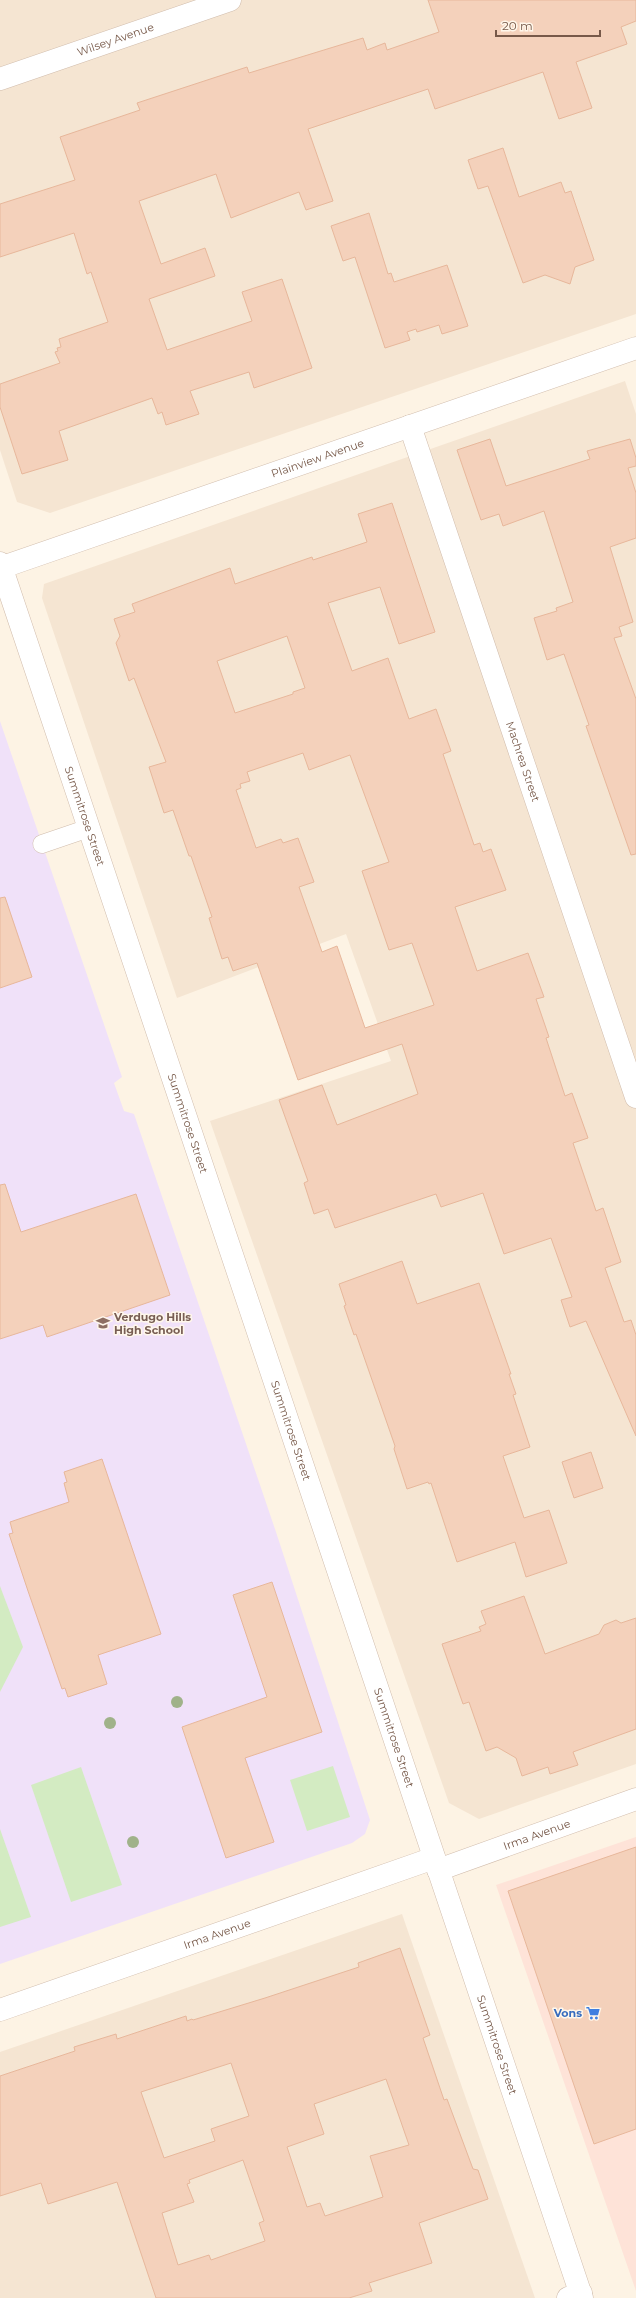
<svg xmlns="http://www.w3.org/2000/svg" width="636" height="2298" viewBox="0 0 636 2298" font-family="Montserrat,sans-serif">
	<rect width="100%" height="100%" fill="#fdf3e4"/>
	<!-- residential -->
	<g fill="#f5e5d2">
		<polygon points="0,0 636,0 636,314 50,513 17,502 0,450"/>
		<polygon points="625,381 636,414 636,1764 479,1819 449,1803 210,1121 391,1061 346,934 177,998 42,598 44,584"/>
		<polygon points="402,1914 535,2298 0,2298 0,2052"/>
	</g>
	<!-- commercial -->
	<polygon fill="#fee3d8" points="636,1837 636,2291 496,1885"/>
	<!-- education -->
	<polygon fill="#f0e1f9" points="0,721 122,1077 114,1083 124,1111 134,1114 276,1532 370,1820 365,1834 352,1843 0,1964"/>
	<!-- green -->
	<g fill="#d3ebc2">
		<polygon points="0,1586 23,1647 0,1692"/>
		<polygon points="333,1766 350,1817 307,1831 290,1780"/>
		<polygon points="81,1767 122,1885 71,1902 31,1785"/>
		<polygon points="0,1829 31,1917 0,1927"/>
	</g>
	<!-- building -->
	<g fill="#f4d1bb" stroke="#e7b79b" fill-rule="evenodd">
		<polygon points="428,0 636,0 636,21 621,27 627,44 576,62 592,108 559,119 543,72 435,109 428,89 308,129 333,201 306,210 299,192 231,218 216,174 139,201 161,264 205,248 215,276 149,299 167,350 252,321 242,292 282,279 312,368 254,388 249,372 190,391 199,414 166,425 162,412 158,414 152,398 59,431 68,460 22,474 0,407 0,384 60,363 55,352 58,351 57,348 61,347 59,339 108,322 91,272 87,274 74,233 0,257 0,204 75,180 60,137 140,110 137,103 247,67 249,73 363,38 367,50 385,43 387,50 439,32"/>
		<polygon points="503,148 519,197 561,182 565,193 571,191 594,260 575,267 570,284 545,275 523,283 488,186 478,189 468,160"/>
		<polygon points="369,213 388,274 391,273 394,282 447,265 468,326 442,334 439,325 417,332 416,329 407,332 410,340 385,348 355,257 343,261 331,226"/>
		<polygon points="490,439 506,486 590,459 587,451 630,439 636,458 636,466 628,468 636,493 636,538 610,547 633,622 619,627 622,636 614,638 636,699 636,854 631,855 586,726 589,725 564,654 547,660 534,618 557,611 556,608 573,602 544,511 503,526 499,514 481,520 457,450"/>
		<path d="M392 503 435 632 399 644 380 587 328 603 352 671 388 658 409 719 436 709 451 751 443 754 474 845 480 843 483 852 491 849 506 890 455 907 477 971 528 953 544 997 536 999 549 1037 546 1038 565 1096 572 1093 588 1138 573 1143 596 1211 603 1208 621 1262 605 1268 624 1322 631 1320 636 1335V1436L586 1321 570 1327 561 1300 572 1297 551 1238 504 1254 483 1193 441 1207 436 1194 335 1228 328 1209 314 1214 304 1183 308 1181 279 1100 322 1085 337 1125 418 1094 402 1044 298 1080 257 963 233 971 228 957 222 959 209 918 212 917 191 856H189L173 810 164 813 149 767 166 762 134 678 129 681 116 643 120 636 114 619 135 612 132 604 230 568 235 584 312 557 313 560 367 542 358 514ZM287 636 305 688 293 692V694L235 713 217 661ZM303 753 309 770 350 755 389 862 362 871 389 950 412 943 434 1005 365 1028 337 946 322 952 299 887 314 882 298 838 283 843 281 839 256 848 236 790 241 788 240 784 250 781 247 772Z"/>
		<polygon points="5,897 32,977 0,988 0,898"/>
		<polygon points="5,1184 21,1232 136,1194 170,1295 47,1337 43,1325 0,1339 0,1185"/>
		<polygon points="402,1261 417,1304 479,1283 511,1374 509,1374 516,1394 513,1395 530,1447 503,1456 524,1518 549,1510 567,1563 526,1577 515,1542 457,1562 431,1483 429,1484 428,1482 407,1489 394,1449 395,1446 356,1334 354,1335 344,1306 346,1305 339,1284"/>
		<polygon points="591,1452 603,1488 574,1498 562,1462"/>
		<polygon points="102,1459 161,1634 98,1655 107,1684 68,1697 65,1688 62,1689 28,1591 9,1534 13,1533 10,1522 69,1502 64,1483 67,1482 64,1472"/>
		<polygon points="272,1582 322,1732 245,1758 274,1842 226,1858 182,1727 267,1697 233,1595"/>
		<polygon points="524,1596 545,1654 599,1634 604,1625 616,1620 621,1623 636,1618 636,1729 573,1752 578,1765 550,1774 548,1767 522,1776 516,1758 497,1747 486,1751 469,1702 463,1704 442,1644 481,1631 479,1627 486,1624 481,1611"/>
		<polygon points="636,1847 636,2129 594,2144 508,1891"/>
		<path d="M400 1948 430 2035 423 2038 444 2100 447 2099 473 2169 478 2170 488 2199 419 2223 432 2263 369 2283 372 2291 349 2298H156L117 2182 48 2204 41 2183 0 2196V2076L75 2051 74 2047 116 2034 117 2039 186 2016 187 2021 192 2019 193 2020 265 1998 359 1967 358 1963ZM231 2063 249 2116 211 2129 215 2141 164 2158 141 2092ZM386 2079 409 2145 370 2156 383 2197 325 2216 320 2203 307 2207 287 2147 324 2134 314 2104ZM243 2160 264 2221 259 2223 265 2241 211 2260 209 2255 178 2265 162 2213 194 2202 187 2184 190 2183 189 2180Z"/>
	</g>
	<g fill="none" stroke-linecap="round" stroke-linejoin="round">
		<defs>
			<polyline id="service" points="42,844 89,828"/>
			<g id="minor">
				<path id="s1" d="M0 79 230 0"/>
				<path id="s2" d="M410 426 636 1097"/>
				<path id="s3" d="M438 1870 636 1799"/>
				<path id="s4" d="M0 2010 434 1858"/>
				<polyline points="568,2298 581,2293"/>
			</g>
			<g id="tertiary">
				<path id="s5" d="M0 563 582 2298"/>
				<path id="s6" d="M0 568 636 348"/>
			</g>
		</defs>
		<!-- service casing -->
		<use href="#service" stroke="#d1bdad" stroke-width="19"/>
		<!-- minor casing -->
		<use href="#minor" stroke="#d1bdad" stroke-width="23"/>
		<!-- tertiary casing -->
		<use href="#tertiary" stroke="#d1bdad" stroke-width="23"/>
		<!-- service -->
		<use href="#service" stroke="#fff" stroke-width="18"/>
		<!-- minor -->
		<use href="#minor" stroke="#fff" stroke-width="22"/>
		<!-- tertiary -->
		<use href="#tertiary" stroke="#fff" stroke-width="22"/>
	</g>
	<!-- trees -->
	<g fill="#a0b28a">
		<circle cx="177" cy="1702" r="6"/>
		<circle cx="110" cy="1723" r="6"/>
		<circle cx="133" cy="1842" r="6"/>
	</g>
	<!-- icons -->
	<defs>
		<symbol id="school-bare" viewBox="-9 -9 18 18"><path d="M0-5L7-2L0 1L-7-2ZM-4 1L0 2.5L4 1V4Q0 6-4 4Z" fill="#8d6e63" stroke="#fff7eb" stroke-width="2.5" paint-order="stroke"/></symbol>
		<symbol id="supermarket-bare" viewBox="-9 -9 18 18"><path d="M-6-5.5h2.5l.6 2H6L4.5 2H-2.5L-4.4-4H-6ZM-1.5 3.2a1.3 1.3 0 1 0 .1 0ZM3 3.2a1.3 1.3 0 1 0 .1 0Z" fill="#3f7fe0" stroke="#fff7eb" stroke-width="2.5" paint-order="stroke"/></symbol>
	</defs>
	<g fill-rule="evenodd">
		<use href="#school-bare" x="93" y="1313" width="20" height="20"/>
		<use href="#supermarket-bare" x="583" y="2003" width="20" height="20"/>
	</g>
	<g text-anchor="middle" stroke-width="3" stroke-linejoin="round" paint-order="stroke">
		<!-- street labels -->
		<g font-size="11" fill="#775949" stroke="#fff7eb">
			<text dy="4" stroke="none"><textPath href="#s1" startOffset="122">Wilsey Avenue</textPath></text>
			<text dy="4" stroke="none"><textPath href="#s6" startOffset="336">Plainview Avenue</textPath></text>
			<text dy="4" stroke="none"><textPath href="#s2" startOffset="354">Machrea Street</textPath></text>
			<text dy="4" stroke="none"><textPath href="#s5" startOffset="267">Summitrose Street</textPath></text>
			<text dy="4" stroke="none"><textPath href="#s5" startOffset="591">Summitrose Street</textPath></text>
			<text dy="4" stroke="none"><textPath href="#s5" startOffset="915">Summitrose Street</textPath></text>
			<text dy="4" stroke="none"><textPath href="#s5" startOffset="1239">Summitrose Street</textPath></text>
			<text dy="4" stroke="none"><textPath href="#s3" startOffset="105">Irma Avenue</textPath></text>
			<text dy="4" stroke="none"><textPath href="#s4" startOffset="230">Irma Avenue</textPath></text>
			<text dy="4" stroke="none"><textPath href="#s5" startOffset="1563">Summitrose Street</textPath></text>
		</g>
		<!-- education labels -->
		<g font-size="11" font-weight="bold" fill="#785e54" stroke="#fff7eb" text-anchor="start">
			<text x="114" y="1321">Verdugo Hills<tspan x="114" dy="13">High School</tspan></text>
		</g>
		<!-- shop labels -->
		<g font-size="11" font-weight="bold" fill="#366cbe" stroke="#fff7eb" text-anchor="end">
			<text x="582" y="2017">Vons</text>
		</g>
	</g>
	<!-- scale -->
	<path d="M496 30v6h104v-6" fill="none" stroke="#775949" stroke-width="2"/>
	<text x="502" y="30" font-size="12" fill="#775949" stroke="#fff7eb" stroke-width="3" paint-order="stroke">20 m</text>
</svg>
